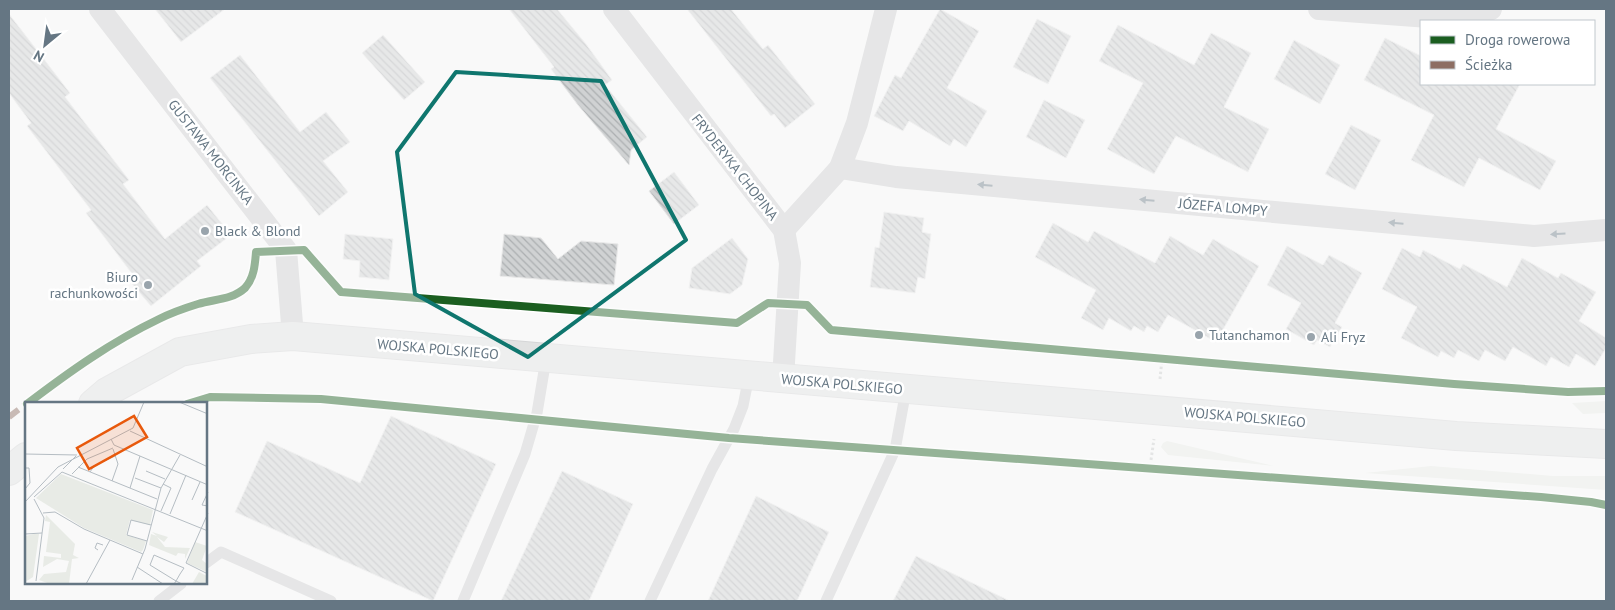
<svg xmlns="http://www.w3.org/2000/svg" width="1615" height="610" viewBox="0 0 1615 610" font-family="'PT Sans',sans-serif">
	<defs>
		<pattern id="building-back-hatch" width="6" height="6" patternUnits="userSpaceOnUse" patternTransform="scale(1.25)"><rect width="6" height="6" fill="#d0d2d3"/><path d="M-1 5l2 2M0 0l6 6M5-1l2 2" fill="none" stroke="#acafb1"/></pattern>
	</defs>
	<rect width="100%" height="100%" fill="#f9f9f9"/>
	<!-- green -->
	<g fill="#e8ebe6">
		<polygon points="1606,401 1606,413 1583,414 1572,403"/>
		<polygon points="1167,441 1274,466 1168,455 1161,447 1163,443"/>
		<polygon points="1431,466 1553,476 1606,476 1606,490 1365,473"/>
	</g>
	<!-- building -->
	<g fill="url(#building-back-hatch)" stroke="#e8e8e8">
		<polygon points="155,9 225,9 181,42"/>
		<polygon points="509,9 557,9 586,44 612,80 605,85 647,137 631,150 629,165 578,105 551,69 554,67"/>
		<polygon points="687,9 731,9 763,49 768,45 815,104 785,128 774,114 771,116"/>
		<polygon points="940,9 979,31 947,88 987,111 966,147 954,139 950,146 909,121 903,131 874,116 895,75 901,78"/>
		<polygon points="9,14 70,93 65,97 129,180 123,184 165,239 207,205 231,235 197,261 201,266 151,306 128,279 133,275 86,213 91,210 27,126 31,123 9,93"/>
		<polygon points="1037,19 1071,36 1048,84 1013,67"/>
		<polygon points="1118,25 1194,65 1211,33 1251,53 1224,107 1269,129 1248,172 1176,136 1154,174 1107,149 1143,83 1099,61"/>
		<polygon points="383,35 425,82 404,100 362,53"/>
		<polygon points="1385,38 1421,56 1421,84 1520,84 1496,129 1556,161 1540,190 1479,158 1464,187 1411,160 1434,115 1364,80"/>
		<polygon points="1294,40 1340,65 1320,104 1274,79"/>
		<polygon points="240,55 300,132 326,112 350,142 323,161 348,192 319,216 210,78"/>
		<polygon points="1044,100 1085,120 1066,158 1026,137"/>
		<polygon points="1351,125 1381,140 1355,190 1325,174"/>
		<polygon points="674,172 699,205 674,224 649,191"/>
		<polygon points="884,212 924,218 922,232 931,234 925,279 918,277 915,293 870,287 875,247 879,248"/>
		<polygon points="1053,223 1088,242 1094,231 1155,263 1170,236 1203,255 1213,239 1259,266 1216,342 1168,315 1158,332 1147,326 1144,332 1134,326 1131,331 1109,318 1103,330 1081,318 1096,290 1035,257"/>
		<polygon points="345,234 393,239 389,280 359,277 360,261 343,259"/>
		<polygon points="504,234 541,238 558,259 581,241 618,244 614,285 500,276"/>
		<polygon points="732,238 748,259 742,285 730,294 689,288 692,268"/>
		<polygon points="1287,246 1323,265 1329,255 1362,273 1335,323 1342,327 1330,347 1317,340 1314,345 1286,329 1301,303 1267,285"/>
		<polygon points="1402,248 1420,257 1423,250 1460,269 1463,264 1507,287 1522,258 1558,278 1561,273 1596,292 1579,321 1606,338 1606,348 1595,366 1576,354 1569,367 1551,357 1546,366 1513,347 1505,361 1485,350 1479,361 1458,350 1454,358 1441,351 1438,357 1401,338 1417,307 1382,289"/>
		<polygon points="391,416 496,464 433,601 235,512 267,441 360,483"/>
		<polygon points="562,471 633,504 589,601 501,601"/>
		<polygon points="756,496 829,532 797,601 708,601"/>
		<polygon points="916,556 1010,601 893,601"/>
	</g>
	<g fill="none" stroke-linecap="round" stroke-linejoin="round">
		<defs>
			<g id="secondary">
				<polyline points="93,404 107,392 180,352 251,339 293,336 1456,436 1606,444"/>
				<polyline points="9,471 26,457"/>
			</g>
		</defs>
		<!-- secondary casing -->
		<use href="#secondary" stroke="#d5d6d7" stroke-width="30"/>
		<!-- path -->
		<g stroke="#cbcccd" stroke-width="3" stroke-dasharray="2.5 2.5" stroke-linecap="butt">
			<polyline points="1160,379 1162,359"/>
			<polyline points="1151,460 1154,439"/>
		</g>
		<!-- lane -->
		<g stroke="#cecfd0" stroke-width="11">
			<polyline points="206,563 221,552 331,601"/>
			<polyline points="159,601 181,584"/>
			<polyline points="463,601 525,454 537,413 546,359"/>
			<polyline points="650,601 712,469 734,429 743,406 749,376"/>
			<polyline points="826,601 895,450 906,390"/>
		</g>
		<!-- street -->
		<g stroke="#cecfd0" stroke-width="22">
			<polyline points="100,9 286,250 293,336"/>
			<polyline points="614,9 784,230 790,263 783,379"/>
			<polyline points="1319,9 1429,17 1468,17 1491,9"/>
			<polyline points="840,168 896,177 1534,236 1606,230"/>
			<polyline points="784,230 840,168 857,123 886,9"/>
		</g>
		<!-- secondary -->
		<use href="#secondary" stroke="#e1e2e2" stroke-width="28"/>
		<!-- quiet -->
		<polyline stroke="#8d6e63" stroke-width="6" stroke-dasharray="12 6" stroke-linecap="butt" points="9,417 26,404"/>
		<defs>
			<g id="cycleway">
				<path d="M27 404C69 372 111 342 159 319 171 313 185 308 198 304 214 299 232 300 245 288 254 278 255 265 256 252L304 250 341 292 737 323 768 303 807 305 831 330 1454 384 1568 392 1606 391"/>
				<polyline points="187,404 210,397 321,399 729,438 1541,497 1591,502 1606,505"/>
			</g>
		</defs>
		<!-- cycleway casing -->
		<use href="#cycleway" stroke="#fff" stroke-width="11"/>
		<!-- cycleway -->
		<use href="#cycleway" stroke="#1b5e20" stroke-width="8"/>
	</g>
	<!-- one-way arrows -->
	<defs><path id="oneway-solid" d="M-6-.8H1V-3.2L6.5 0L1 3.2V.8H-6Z" transform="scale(1.25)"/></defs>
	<g fill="#707f8b">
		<use href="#oneway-solid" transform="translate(985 185) rotate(-175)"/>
		<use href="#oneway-solid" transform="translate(1147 200) rotate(-175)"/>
		<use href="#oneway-solid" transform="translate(1396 223) rotate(-175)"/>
		<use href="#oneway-solid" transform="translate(1558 234) rotate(177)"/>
	</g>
	<!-- marked area -->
	<path d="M0 0H1615V610H0ZM456 72 601 81 686 240 528 357 415 294 397 152Z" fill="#f9f9f9" fill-opacity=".55" fill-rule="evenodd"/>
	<path fill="none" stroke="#0f766e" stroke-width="4" stroke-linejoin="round" d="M456 72 601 81 686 240 528 357 415 294 397 152Z"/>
	<!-- markers -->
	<g fill="#99a4ac" stroke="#fff" stroke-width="2">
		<circle cx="205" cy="231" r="5"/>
		<circle cx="148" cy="285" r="5"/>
		<circle cx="1199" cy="335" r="5"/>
		<circle cx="1311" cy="337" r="5"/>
	</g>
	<g text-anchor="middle" stroke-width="5" stroke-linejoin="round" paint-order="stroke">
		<!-- street labels -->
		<g font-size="14" fill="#657683" stroke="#fff">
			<text transform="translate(211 152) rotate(52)" y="5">GUSTAWA MORCINKA</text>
			<text transform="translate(735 167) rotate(52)" y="5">FRYDERYKA CHOPINA</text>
			<text transform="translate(1223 207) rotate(5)" y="5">JÓZEFA LOMPY</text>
			<text transform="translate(438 349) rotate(5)" y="5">WOJSKA POLSKIEGO</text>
			<text transform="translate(842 384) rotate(5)" y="5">WOJSKA POLSKIEGO</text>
			<text transform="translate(1245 417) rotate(5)" y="5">WOJSKA POLSKIEGO</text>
		</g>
		<!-- poi labels -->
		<g font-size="14" fill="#657683" stroke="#fff" text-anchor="start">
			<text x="215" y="236">Black &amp; Blond</text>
			<text x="138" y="282" text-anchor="end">Biuro<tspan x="138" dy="16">rachunkowości</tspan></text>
			<text x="1209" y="340">Tutanchamon</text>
			<text x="1321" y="342">Ali Fryz</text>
		</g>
	</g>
	<!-- overview -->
	<g transform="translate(25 402)">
		<rect width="182" height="182" fill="#f9f9f9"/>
		<path d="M21 113 50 142 48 153 54 156 47 157 44 182H25L14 178 19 172 41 170 44 159 32 157 18 165 19 154 36 156V152L21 150 25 120 20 119ZM127 130 143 135 139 140 132 135 140 145 165 146 160 157V152L153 151 151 154 124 143 126 132 132 134ZM9 132H14L8 175 0 180V134ZM170 140 182 144 177 158 182 162V170L162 161Z" fill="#e8ebe6"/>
		<path d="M174 170 182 174V182H167Z" fill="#e8ebe6"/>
		<path d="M36 72 128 108 125 123 105 118 101 133 121 139 118 148 116 150 59 126 11 96Z" fill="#e8ebe6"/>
		<path fill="none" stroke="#b5bdc3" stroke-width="1" d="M154 0 183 12M105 29 183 65M86 37 89 43 183 83M0 52 52 53M53 65 132 97M0 66H4L5 81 0 87M38 67 51 54M121 69 140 77M65 70 69 64 90 54M47 72 62 57 88 46M110 76 136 86M87 79 93 62 88 47M105 86 115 54M183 90 177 103 183 104M9 95 37 70 183 129M9 97 19 116 11 179M167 98 175 80M0 100 33 65 108 26 119 0M136 109 146 86 138 82M18 111 30 110 59 127 118 152M183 111 161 161 183 172M145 112 161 73M0 132 17 131M122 139 102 133 106 118 126 123M73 148 70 146 72 141 78 143M112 165 138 182M107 178 120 147 136 86 155 53M61 182 85 138M149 182 151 179 155 172 159 166 129 153 125 163 151 179 157 182"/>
		<path fill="#e8590c" fill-opacity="0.15" stroke="#e8590c" stroke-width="2.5" d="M109 14 122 35 64 67 52 46Z"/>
		<rect width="182" height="182" fill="none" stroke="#657683" stroke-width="2.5"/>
	</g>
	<!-- border -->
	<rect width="1615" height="610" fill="none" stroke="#657683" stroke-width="20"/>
	<!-- legend -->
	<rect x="1420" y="20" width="175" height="65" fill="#ffffff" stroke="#c1c8cd"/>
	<rect x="1430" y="36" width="25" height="8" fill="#1b5e20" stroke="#c1c8cd"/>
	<text x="1465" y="45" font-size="15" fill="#657683">Droga rowerowa</text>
	<rect x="1430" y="61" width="25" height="8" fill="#8d6e63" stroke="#c1c8cd"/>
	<text x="1465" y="70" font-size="15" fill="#657683">Ścieżka</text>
	<!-- north arrow -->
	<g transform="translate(45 45) rotate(209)" stroke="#ffffff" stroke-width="4" paint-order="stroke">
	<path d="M0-4L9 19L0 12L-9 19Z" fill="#657683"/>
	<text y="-8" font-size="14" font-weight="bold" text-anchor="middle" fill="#657683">N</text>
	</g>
</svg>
